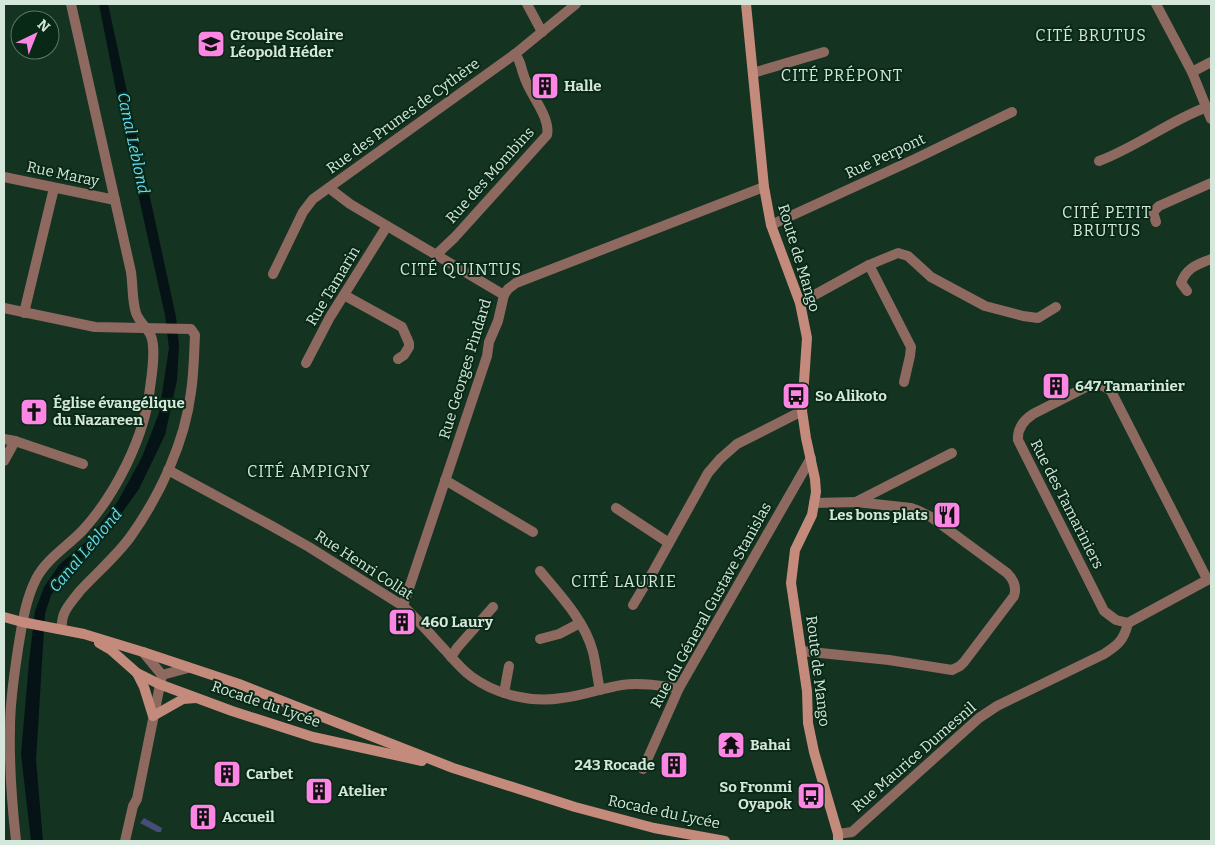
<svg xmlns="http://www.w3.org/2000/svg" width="1215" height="845" viewBox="0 0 1215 845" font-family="Bitter,serif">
	<rect width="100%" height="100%" fill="#143320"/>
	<!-- green -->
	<polygon fill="#464d78" points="144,818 162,828 161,832 157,832 140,823"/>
	<!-- water -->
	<polygon fill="#051317" points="99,4 108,4 176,317 179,345 177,380 165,435 139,489 106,535 69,572 51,595 45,614 36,760 43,841 31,841 21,754 29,662 35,611 44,587 59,565 88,540 118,501 142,457 159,413 169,348 165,315 123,126"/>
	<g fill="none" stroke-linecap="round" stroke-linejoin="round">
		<!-- street -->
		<g stroke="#8d6960" stroke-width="10">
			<polyline points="527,4 542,32"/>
			<polyline points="1156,4 1192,72 1211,119"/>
			<polyline points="1192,72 1211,62"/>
			<polyline points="753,73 824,52"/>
			<path d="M1099 161C1137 147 1169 121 1207 107"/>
			<polyline points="4,177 115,200"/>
			<polyline points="329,188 350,204 504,295"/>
			<polyline points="1156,222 1153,212 1159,206 1211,183"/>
			<polyline points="771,225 915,159 1012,112"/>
			<path d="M436 255 455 237 547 135C551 117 529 94 524 76 520 66 522 63 515 54"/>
			<polyline points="869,265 911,347 910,356 904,382"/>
			<polyline points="273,274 303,212 313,199 515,54 576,4"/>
			<path d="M1187 291 1181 283C1187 267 1197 265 1211 259"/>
			<polyline points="344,295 402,327 409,343 409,347 404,355 398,359"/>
			<polyline points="800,303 869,265 898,253 908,256 931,277 985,306 1023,316 1038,318 1056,307"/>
			<path d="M4 308 95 327 191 329 195 335C194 354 194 373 191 392 185 442 160 495 131 536 116 557 96 573 79 592 74 599 67 606 64 614 62 618 62 624 61 629"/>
			<polyline points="24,313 54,188"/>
			<polyline points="306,363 330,317 387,226"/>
			<polyline points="4,439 15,441 83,464"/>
			<polyline points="4,461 15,441"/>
			<path d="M168 470 270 525 309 547 403 606C418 620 431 635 445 650 453 659 462 670 472 677 497 695 532 703 562 698 583 696 602 688 622 685 641 682 660 686 679 688"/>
			<polyline points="445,480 533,532"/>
			<polyline points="856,502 952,453"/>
			<polyline points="616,508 669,543"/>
			<path d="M540 571C560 595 585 621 593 652 596 664 597 677 600 690"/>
			<polyline points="633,605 654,570 708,473 720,459 737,444 802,411"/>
			<polyline points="403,606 487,356 489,342 498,321 504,295 508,289 516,283 764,187"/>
			<path d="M1128 623 1116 620 1104 611 1018 440C1017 428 1024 420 1033 414L1088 386C1098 383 1104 385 1111 391L1207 579"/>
			<polyline points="540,639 559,634 580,623"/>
			<path d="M801 651 889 660 952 670 960 666 964 662 1014 596C1017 587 1014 580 1007 573L931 517 919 511 911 508 856 502 814 503"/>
			<polyline points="451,657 457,648 493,607"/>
			<polyline points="162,675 188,668"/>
			<polyline points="504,693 509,666"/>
			<polyline points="643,769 679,688 811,458"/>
			<path d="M838 834 852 832 979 718 997 706 1104 654C1118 645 1124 640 1128 623L1211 578"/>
			<path d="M16 841C12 804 9 766 10 728 10 702 14 675 18 649 22 625 25 601 36 579 46 559 68 546 83 530 115 495 145 437 150 388 152 374 156 349 151 336 147 327 139 322 136 313 132 301 133 285 131 272L71 4"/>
			<polyline points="125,841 133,806 137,799 162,675 143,652"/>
		</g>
		<!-- secondary -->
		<g stroke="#c48b7d" stroke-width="10">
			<polyline points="746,4 764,187 771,225 800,303 807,338 802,411 806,438 815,479 816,492 812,515 795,550 791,583 807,691 808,723 814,752 838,834 838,841"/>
			<polyline points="4,617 22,622 84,634 143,652 239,684 338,723 453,768 575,807 654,828 725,841"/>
			<polyline points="99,643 111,650 137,673 159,684 232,711 313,737 422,761"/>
			<polyline points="137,673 144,687 153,716 183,699 196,698"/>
		</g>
	</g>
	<!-- icons -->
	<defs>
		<symbol id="school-square" viewBox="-11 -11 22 22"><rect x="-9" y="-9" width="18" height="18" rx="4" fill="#fc86e4" stroke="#092917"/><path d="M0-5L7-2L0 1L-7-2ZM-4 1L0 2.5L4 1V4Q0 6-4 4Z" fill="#111"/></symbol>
		<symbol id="building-square" viewBox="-11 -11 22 22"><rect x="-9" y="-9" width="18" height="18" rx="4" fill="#fc86e4" stroke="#092917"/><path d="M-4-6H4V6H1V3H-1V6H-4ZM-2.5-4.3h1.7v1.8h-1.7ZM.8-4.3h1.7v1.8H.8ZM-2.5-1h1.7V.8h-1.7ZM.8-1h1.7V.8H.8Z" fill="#111"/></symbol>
		<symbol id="bus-square" viewBox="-11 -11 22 22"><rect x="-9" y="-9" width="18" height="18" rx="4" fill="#fc86e4" stroke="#092917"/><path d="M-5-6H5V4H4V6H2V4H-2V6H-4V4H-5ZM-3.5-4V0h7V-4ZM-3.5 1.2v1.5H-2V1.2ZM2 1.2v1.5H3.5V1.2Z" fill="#111"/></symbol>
		<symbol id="church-square" viewBox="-11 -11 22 22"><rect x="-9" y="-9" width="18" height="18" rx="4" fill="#fc86e4" stroke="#092917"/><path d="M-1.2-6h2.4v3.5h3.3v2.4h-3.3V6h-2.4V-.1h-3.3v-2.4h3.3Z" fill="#111"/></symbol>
		<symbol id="restaurant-square" viewBox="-11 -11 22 22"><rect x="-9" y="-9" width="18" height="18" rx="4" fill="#fc86e4" stroke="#092917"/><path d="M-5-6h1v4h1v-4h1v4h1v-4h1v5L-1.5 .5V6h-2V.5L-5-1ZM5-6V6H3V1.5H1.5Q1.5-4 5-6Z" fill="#111"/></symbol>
		<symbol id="temple-square" viewBox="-11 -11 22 22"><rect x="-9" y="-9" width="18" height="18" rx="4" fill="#fc86e4" stroke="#092917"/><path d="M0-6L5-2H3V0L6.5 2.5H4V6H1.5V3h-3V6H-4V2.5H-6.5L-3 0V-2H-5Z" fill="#111"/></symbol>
	</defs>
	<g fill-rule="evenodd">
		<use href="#school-square" x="195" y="28" width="32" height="32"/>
		<use href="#building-square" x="529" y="70" width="32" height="32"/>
		<use href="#building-square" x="1040" y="370" width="32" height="32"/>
		<use href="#bus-square" x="780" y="380" width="32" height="32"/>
		<use href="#church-square" x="18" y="396" width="32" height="32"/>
		<use href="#restaurant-square" x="931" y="499" width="32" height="32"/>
		<use href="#building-square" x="386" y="606" width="32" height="32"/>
		<use href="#temple-square" x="715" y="729" width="32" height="32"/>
		<use href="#building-square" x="658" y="749" width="32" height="32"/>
		<use href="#building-square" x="211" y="758" width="32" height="32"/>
		<use href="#building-square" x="303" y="775" width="32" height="32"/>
		<use href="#bus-square" x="795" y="780" width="32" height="32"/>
		<use href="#building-square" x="187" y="801" width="32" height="32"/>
	</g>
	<g text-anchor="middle" stroke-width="4" stroke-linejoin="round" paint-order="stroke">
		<!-- poi labels -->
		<g font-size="15" font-weight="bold" fill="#d5e6da" stroke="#092917" text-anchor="start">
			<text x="230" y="40">Groupe Scolaire<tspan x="230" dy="17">Léopold Héder</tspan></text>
			<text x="564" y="91">Halle</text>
			<text x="1075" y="391">647 Tamarinier</text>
			<text x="815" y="401">So Alikoto</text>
			<text x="53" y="408">Église évangélique<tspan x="53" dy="17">du Nazareen</tspan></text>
			<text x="928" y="520" text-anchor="end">Les bons plats</text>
			<text x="421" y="627">460 Laury</text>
			<text x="750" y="750">Bahai</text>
			<text x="655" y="770" text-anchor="end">243 Rocade</text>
			<text x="246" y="779">Carbet</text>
			<text x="792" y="792" text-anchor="end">So Fronmi<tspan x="792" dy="17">Oyapok</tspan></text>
			<text x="338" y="796">Atelier</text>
			<text x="222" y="822">Accueil</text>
		</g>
		<!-- street labels -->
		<g font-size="15" fill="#d5e6da" stroke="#092917">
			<text transform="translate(403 116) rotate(-36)" y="5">Rue des Prunes de Cythère</text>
			<text transform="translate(885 156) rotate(-25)" y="5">Rue Perpont</text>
			<text transform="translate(63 174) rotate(12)" y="5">Rue Maray</text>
			<text transform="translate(490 175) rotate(-48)" y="5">Rue des Mombins</text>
			<text transform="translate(799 258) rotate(73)" y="5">Route de Mango</text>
			<text transform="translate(333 286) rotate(-59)" y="5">Rue Tamarin</text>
			<text transform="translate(465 369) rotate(-73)" y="5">Rue Georges Pindard</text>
			<text transform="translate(1067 504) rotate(63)" y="5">Rue des Tamariniers</text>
			<text transform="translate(364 565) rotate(33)" y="5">Rue Henri Collat</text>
			<text transform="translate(711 605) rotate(-61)" y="5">Rue du Géneral Gustave Stanislas</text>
			<text transform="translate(818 671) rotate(83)" y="5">Route de Mango</text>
			<text transform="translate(266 704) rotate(19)" y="5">Rocade du Lycée</text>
			<text transform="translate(914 757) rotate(-41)" y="5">Rue Maurice Dumesnil</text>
			<text transform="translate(664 812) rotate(12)" y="5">Rocade du Lycée</text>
		</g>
		<!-- neighbourhood labels -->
		<g font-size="16" letter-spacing="1" fill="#d5e6da" stroke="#092917">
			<text x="1091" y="41">CITÉ BRUTUS</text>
			<text x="842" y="81">CITÉ PRÉPONT</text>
			<text x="1107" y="218">CITÉ PETIT<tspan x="1107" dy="18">BRUTUS</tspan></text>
			<text x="461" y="275">CITÉ QUINTUS</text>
			<text x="309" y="477">CITÉ AMPIGNY</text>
			<text x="624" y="587">CITÉ LAURIE</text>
		</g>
		<!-- water labels -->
		<g font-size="16" font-style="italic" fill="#68daf5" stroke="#092917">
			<text transform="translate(134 143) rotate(78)" y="6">Canal Leblond</text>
			<text transform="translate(85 550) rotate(-50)" y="6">Canal Leblond</text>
		</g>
	</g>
	<!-- border -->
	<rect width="1215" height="845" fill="none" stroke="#d5e6da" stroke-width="10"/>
	<!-- north arrow -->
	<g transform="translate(35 35) rotate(43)"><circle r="24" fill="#092917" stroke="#5b7565"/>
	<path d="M0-4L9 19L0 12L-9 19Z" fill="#fc86e4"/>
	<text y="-8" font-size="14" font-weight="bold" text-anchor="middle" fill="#d5e6da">N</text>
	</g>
</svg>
